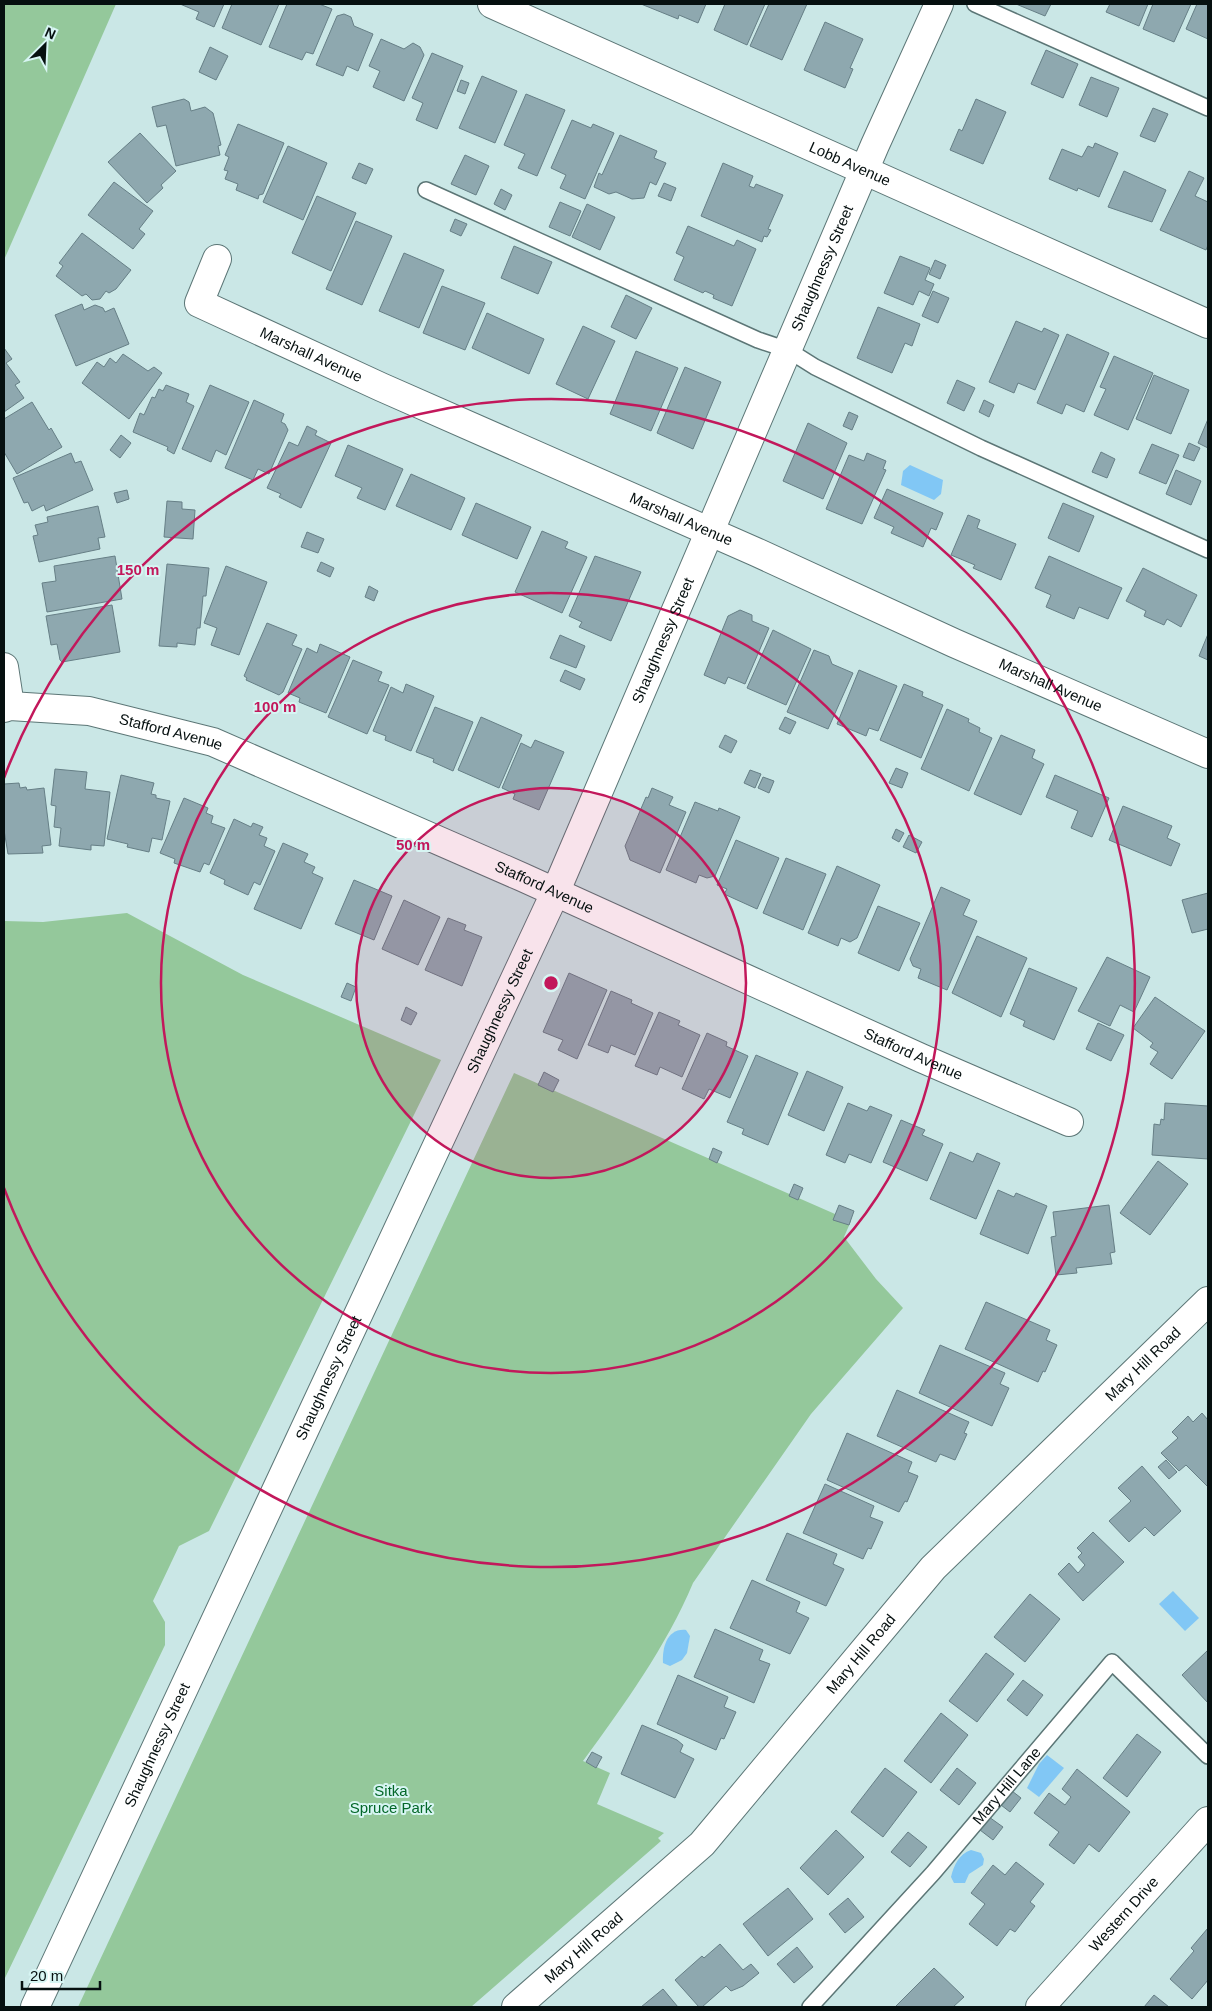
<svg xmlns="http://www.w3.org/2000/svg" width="1212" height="2011" viewBox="0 0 1212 2011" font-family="Arial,sans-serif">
	<rect width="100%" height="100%" fill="#cae7e6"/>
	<!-- green -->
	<g fill="#94c89b">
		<polygon points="4,4 116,4 4,260"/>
		<polygon points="127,913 243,975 441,1060 209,1531 179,1546 153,1601 165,1622 165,1645 4,1980 4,921 43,922"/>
		<path d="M514 1073 851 1221 844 1237 876 1279 903 1308 811 1414 693 1583C666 1647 624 1705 583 1761L610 1773 597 1804 664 1833 658 1838 661 1841 471 2007H78Z"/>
	</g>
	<!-- water -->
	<g fill="#81c7f5">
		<polygon points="910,465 943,480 941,494 934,500 901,485 903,471"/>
		<polygon points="1173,1591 1199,1618 1185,1631 1159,1604"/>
		<path d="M686 1630 690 1636 687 1653 682 1660 670 1666 663 1663C662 1648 667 1628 686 1630Z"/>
		<polygon points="1047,1755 1064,1768 1039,1797 1027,1788 1039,1764"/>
		<path d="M971 1850 981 1853 984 1859 983 1865 969 1874 965 1883H954L951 1877C954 1865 959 1854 971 1850Z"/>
	</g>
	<!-- building -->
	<g fill="#8ea8af" stroke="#667f86">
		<polygon points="180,4 224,4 214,27 196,19 199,12"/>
		<polygon points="232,4 279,4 261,45 222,28"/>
		<polygon points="287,4 319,4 332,9 313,54 306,52 302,60 269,47"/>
		<polygon points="641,4 706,4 698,23 679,15 678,19"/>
		<polygon points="725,4 765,4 747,45 714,30"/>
		<polygon points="769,4 807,4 782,60 750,46"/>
		<polygon points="1016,4 1051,4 1045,16"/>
		<polygon points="1110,4 1148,4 1139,26 1106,12"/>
		<polygon points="1153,4 1191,4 1174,42 1143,29"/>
		<polygon points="1197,4 1208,4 1208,39 1186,29"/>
		<polygon points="344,14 351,17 354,26 373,34 358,71 347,66 343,76 316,65 337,16"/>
		<polygon points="825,22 863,39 850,68 853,69 845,88 804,70"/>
		<polygon points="381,39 404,49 413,43 420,47 424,55 404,101 373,87 380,71 369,66"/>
		<polygon points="210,47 228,56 216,80 199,72"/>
		<polygon points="1046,50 1078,64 1063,98 1031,84"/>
		<polygon points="432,53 463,66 437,129 416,120 423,103 412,98"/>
		<polygon points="482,76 517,91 495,143 459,128"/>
		<polygon points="1091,77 1119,88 1107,117 1079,105"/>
		<polygon points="461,80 469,83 465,94 457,91"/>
		<polygon points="526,94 565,110 537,176 518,168 525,154 504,145"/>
		<polygon points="184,99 189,102 191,111 205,107 213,113 221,145 218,146 220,155 176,166 166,125 157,127 152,107"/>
		<polygon points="976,99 1006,112 983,164 950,150 959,129 962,131"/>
		<polygon points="1153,108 1168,114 1155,142 1140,136"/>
		<polygon points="572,120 591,128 593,124 614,133 585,199 560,188 566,175 551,168"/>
		<polygon points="238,124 284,143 263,194 259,195 258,199 236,190 238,184 225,179 228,171 224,170 229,157 225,155"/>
		<polygon points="140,133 176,171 161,185 163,188 147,203 108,162"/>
		<polygon points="620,135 657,151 654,158 666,163 656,185 650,182 644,198 632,199 616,192 609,194 594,187 599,173 602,175"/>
		<polygon points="1095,143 1118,153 1099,197 1078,188 1077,191 1049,179 1062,149 1082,157 1088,146 1093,148"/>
		<polygon points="288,146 327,163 303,220 263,202"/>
		<polygon points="465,155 489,166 476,195 451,184"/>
		<polygon points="359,163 373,169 366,184 352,178"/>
		<polygon points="723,163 753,176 749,186 754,188 756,184 783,195 768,229 771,230 767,237 764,236 762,242 701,216"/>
		<polygon points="1124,171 1166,190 1152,222 1108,207"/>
		<polygon points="1189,171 1204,178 1195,196 1208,202 1208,245 1206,250 1160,230"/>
		<polygon points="114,182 153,211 139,229 145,234 133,249 88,215"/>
		<polygon points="664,183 676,188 671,201 658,196"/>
		<polygon points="501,189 512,195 505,210 494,204"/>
		<polygon points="317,196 356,213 331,271 292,253"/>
		<polygon points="560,202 581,211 570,236 549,227"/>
		<polygon points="587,204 615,217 600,250 572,237"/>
		<polygon points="455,219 467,224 461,236 450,231"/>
		<polygon points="356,221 392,236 362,305 326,289"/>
		<polygon points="688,226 734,246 737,240 756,249 732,306 713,298 714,295 705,291 703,293 674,280 684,257 676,253"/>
		<polygon points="82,233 131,270 116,289 109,293 106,291 100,299 92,300 86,294 82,296 56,276 63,266 59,263"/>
		<polygon points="514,246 552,262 538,294 501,278"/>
		<polygon points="404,253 444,270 419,328 379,311"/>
		<polygon points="900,256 930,268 925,280 934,284 929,296 919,291 913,305 884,293"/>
		<polygon points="935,260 946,265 940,279 929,274"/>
		<polygon points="442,286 485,303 465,350 423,333"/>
		<polygon points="933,291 949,298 938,323 922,316"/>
		<polygon points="626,295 652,308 636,339 611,327"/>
		<polygon points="82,304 84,310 95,305 103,308 105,312 114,308 129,344 76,366 55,315"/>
		<polygon points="878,307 920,324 912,346 905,343 892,373 857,358"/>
		<polygon points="487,313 544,339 529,374 472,348"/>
		<polygon points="1016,321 1042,332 1044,328 1059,335 1035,390 1018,383 1014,393 989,382"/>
		<polygon points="583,326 615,341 588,399 556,384"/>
		<polygon points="1067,334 1109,353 1084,412 1066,404 1062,414 1037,403"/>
		<polygon points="4,348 12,359 6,363 20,382 15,385 24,398 4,412"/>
		<polygon points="636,351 678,368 651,431 610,414"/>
		<polygon points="123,354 148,371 154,367 162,373 129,419 82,383 97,362 104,367 110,358 116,363"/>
		<polygon points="1114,356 1153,373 1128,430 1094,415 1106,389 1100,387"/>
		<polygon points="685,367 721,382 693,449 657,433"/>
		<polygon points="1154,375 1189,390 1171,434 1136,419"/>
		<polygon points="957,380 975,388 964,411 947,403"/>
		<polygon points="166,385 189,394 186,402 194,406 174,454 167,450 168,447 133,432 140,413 144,415 152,397 155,398 159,389 163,391"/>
		<polygon points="210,385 249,402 226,455 216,450 211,462 182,449"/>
		<polygon points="254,400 284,414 281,422 285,424 288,430 269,474 258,469 253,480 225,468"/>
		<polygon points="984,400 994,405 989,417 979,412"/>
		<polygon points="32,402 49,430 51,428 62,447 17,474 4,452 4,419"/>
		<polygon points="849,412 858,416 852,430 843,426"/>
		<polygon points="1208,419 1208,448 1198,443"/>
		<polygon points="808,423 847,443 823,499 783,481"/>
		<polygon points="307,426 317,431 315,435 331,443 301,508 279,497 281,494 267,488 289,442 298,446"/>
		<polygon points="121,435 131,443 120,458 110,450"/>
		<polygon points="1189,443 1200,448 1194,461 1183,457"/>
		<polygon points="1152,444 1179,455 1166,484 1139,473"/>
		<polygon points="348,445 403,469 385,510 357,498 362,488 335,476"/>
		<polygon points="1101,452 1115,459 1107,478 1092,472"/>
		<polygon points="71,453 75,463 81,461 93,490 46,511 44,505 32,511 28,502 24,503 13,478"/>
		<polygon points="867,453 886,461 883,469 886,470 862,524 826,509 849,455 864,461"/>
		<polygon points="1176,470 1201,481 1191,505 1166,494"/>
		<polygon points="411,474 465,498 451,530 396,506"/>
		<polygon points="887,489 943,513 936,530 931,528 923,547 891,533 894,527 874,518"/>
		<polygon points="127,490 129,499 117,503 114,493"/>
		<polygon points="167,501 182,502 182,509 195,510 193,539 164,537"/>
		<polygon points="476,503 531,527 517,559 462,535"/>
		<polygon points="1063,503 1094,516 1079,552 1048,538"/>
		<polygon points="98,506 105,537 98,538 100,549 39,562 33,536 38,535 35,525 48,522 47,517"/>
		<polygon points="968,515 980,520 977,528 1016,544 1001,580 973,568 975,565 951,555"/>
		<polygon points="542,531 568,542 565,548 587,557 562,613 515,592"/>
		<polygon points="307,532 324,539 318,553 301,547"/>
		<polygon points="115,556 122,599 47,612 42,583 56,581 54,566"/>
		<polygon points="595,556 641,572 611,641 579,627 582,622 569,616"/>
		<polygon points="1049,556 1122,588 1108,619 1079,607 1074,619 1046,607 1051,595 1035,588"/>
		<polygon points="321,562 334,568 330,577 317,571"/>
		<polygon points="167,564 209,568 206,596 203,596 200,628 197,628 195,645 177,643 177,647 159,646"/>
		<polygon points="226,566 267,582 239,655 211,645 217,628 204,623"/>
		<polygon points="1143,568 1197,595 1181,627 1167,619 1164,625 1144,616 1146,611 1126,601"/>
		<polygon points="369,586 378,591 374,601 365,597"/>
		<polygon points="112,605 120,652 62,662 60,660 57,644 51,645 46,616"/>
		<polygon points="740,610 752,615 752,621 769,628 745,684 728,677 725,684 704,675 728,616"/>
		<polygon points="267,623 297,635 292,645 302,649 283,692 279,695 246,680 247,678 244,676"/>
		<polygon points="773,630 811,649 786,705 747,688"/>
		<polygon points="1208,634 1208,660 1199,656"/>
		<polygon points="560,635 585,646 576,668 550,658"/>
		<polygon points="320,644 350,657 326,713 299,702 300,698 288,693 307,648 317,653"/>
		<polygon points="814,650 829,656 832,664 853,673 828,729 787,712"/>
		<polygon points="353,660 382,672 378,681 389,685 367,734 328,717"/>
		<polygon points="565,670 585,679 580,690 560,681"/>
		<polygon points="859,670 897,686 878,731 869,728 866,736 837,724"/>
		<polygon points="406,684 434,696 411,751 385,740 386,736 373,731 391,687 403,693"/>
		<polygon points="904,684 923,692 922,696 943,705 921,758 880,740"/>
		<polygon points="435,707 473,722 453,771 433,762 434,759 416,752"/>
		<polygon points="947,709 969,719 968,722 980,728 979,732 992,738 969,791 921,769"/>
		<polygon points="481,717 522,735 499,788 458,770"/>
		<polygon points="785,717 796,722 790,734 779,729"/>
		<polygon points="725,735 737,741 731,753 719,747"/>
		<polygon points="1001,735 1035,750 1032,758 1044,764 1021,815 974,794"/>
		<polygon points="535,740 564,752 539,810 513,799 515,794 502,788 521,743 531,748"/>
		<polygon points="896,768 908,773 902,788 889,783"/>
		<polygon points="55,769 87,772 85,789 110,792 104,846 91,845 91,850 59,846 61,828 54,827 56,806 51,805"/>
		<polygon points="750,770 761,774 755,788 744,783"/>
		<polygon points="121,775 154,783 151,794 156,795 156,798 170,801 162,840 152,838 149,852 127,847 128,844 107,839"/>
		<polygon points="1055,775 1109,798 1092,837 1071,828 1078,811 1046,797"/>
		<polygon points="763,777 774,781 769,793 758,788"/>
		<polygon points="19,783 20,788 26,787 27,790 44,788 51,845 42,846 43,853 8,854 4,830 4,784"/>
		<polygon points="652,788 673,797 669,805 686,812 660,873 630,860 625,846 646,797 648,798"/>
		<polygon points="184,798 208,808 206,813 213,816 211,823 225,828 209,865 204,863 200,872 174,863 175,859 160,853"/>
		<polygon points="695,802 718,811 719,808 740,817 715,876 707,878 699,875 696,883 666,870"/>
		<polygon points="1123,806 1172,826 1167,838 1180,844 1171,866 1109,840"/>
		<polygon points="234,819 251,827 253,823 263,827 259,835 267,838 264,846 275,851 260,885 254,882 248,895 224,884 225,880 210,873"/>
		<polygon points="896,829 904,833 899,842 892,838"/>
		<polygon points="909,835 922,842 916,853 903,847"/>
		<polygon points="736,840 779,858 757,909 724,894 727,889 717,885"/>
		<polygon points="283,843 308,854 304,862 315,867 312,873 323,878 301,929 254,909"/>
		<polygon points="786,858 826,874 803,930 763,913"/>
		<polygon points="837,866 880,885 857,938 850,942 841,938 838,946 808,933"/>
		<polygon points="354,880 392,896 374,940 335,924"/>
		<polygon points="941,887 970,900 963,915 977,921 947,990 918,978 921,969 913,966 910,959"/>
		<polygon points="1208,893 1208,929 1192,933 1182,900"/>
		<polygon points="404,900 440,917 418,965 382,949"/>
		<polygon points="878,906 920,923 899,971 858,953"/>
		<polygon points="448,918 466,925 464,930 482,937 462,986 425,970"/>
		<polygon points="977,936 1027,958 1001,1017 952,993"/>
		<polygon points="1107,957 1150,977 1134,1012 1120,1005 1110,1026 1078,1011"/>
		<polygon points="1029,968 1077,988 1054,1040 1023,1026 1025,1021 1010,1014"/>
		<polygon points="569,973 607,990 577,1059 558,1050 563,1040 543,1032"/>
		<polygon points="347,983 356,987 351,1001 341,997"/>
		<polygon points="611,991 632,1000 631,1003 653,1013 635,1055 611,1045 608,1053 588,1045"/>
		<polygon points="1155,997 1205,1031 1172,1079 1150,1064 1158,1052 1150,1047 1153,1043 1133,1028"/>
		<polygon points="406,1007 417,1013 411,1025 401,1020"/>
		<polygon points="659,1012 680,1021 678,1025 700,1035 682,1077 660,1067 657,1075 635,1066"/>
		<polygon points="1098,1023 1124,1035 1111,1061 1086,1049"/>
		<polygon points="707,1033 727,1042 726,1046 748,1056 730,1098 709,1089 704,1099 682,1089"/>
		<polygon points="756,1055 798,1073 768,1145 742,1134 744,1129 727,1122"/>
		<polygon points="807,1071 843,1087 824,1131 788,1115"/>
		<polygon points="544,1072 559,1080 553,1092 538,1085"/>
		<polygon points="848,1103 867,1111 870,1106 892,1115 871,1163 849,1154 845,1163 826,1155"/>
		<polygon points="1165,1103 1208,1106 1208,1159 1152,1155 1154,1124 1160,1125 1161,1119 1164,1120"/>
		<polygon points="901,1120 925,1130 922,1135 943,1144 927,1181 883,1162"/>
		<polygon points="713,1148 722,1152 717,1163 709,1159"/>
		<polygon points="950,1152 973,1162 977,1153 1000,1163 976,1219 930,1199"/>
		<polygon points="1158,1161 1188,1184 1150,1235 1120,1213"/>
		<polygon points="794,1184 803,1188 798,1200 789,1196"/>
		<polygon points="998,1190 1014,1197 1016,1193 1047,1206 1028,1254 980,1234"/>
		<polygon points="839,1205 854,1211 849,1225 833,1220"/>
		<polygon points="1109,1205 1115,1252 1110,1253 1112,1264 1076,1268 1077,1273 1056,1275 1051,1237 1056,1236 1053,1212"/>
		<polygon points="986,1302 1050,1330 1046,1340 1057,1345 1045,1372 1043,1371 1038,1382 965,1349"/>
		<polygon points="940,1345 1005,1373 1000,1384 1009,1388 992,1426 919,1393"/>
		<polygon points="897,1390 969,1422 964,1433 967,1434 955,1460 940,1454 936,1462 877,1436"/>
		<polygon points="1202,1413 1208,1420 1208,1487 1186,1465 1179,1471 1161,1453 1178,1438 1172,1432 1188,1416 1193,1422"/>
		<polygon points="847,1433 912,1462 908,1472 918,1476 907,1502 905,1501 899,1512 827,1480"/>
		<polygon points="1166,1460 1177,1472 1169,1479 1158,1467"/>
		<polygon points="1142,1466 1181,1511 1154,1536 1145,1527 1129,1542 1109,1521 1131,1501 1118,1488"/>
		<polygon points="825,1484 874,1506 870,1517 883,1522 871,1549 868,1548 863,1559 803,1533"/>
		<polygon points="1093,1532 1124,1562 1083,1601 1058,1574 1069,1563 1078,1573 1085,1565 1078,1557 1082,1553 1077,1548"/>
		<polygon points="787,1533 837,1554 833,1564 844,1569 826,1606 766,1580"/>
		<polygon points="752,1580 800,1602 796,1612 809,1618 790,1654 730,1628"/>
		<polygon points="1030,1594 1060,1619 1025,1662 994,1637"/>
		<polygon points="715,1629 763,1650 759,1660 770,1664 754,1703 694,1677"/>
		<polygon points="1208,1650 1208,1703 1182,1675"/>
		<polygon points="986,1653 1014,1674 977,1722 949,1701"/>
		<polygon points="678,1675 728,1697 724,1707 736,1712 724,1739 721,1738 716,1750 657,1724"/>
		<polygon points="1023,1680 1043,1695 1027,1716 1007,1700"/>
		<polygon points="941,1713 968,1735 931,1783 904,1761"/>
		<polygon points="642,1725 677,1740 683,1745 680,1752 694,1759 675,1798 621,1774"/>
		<polygon points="1137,1734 1161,1752 1127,1797 1103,1778"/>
		<polygon points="592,1752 602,1757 596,1768 586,1762"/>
		<polygon points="885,1768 917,1792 883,1837 851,1812"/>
		<polygon points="957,1768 976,1783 959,1805 940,1790"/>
		<polygon points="1077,1769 1130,1812 1099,1852 1089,1844 1074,1864 1049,1845 1059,1832 1034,1813 1049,1793 1065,1805 1071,1797 1062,1789"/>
		<polygon points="1012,1791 1021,1798 1010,1812 1001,1805"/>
		<polygon points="989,1817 1003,1827 993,1840 980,1830"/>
		<polygon points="836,1830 864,1857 828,1895 800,1868"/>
		<polygon points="908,1832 927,1847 910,1867 891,1852"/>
		<polygon points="1016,1862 1044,1884 1030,1902 1035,1906 1015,1932 1010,1929 997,1946 969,1924 985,1904 971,1893 993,1865 1005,1875"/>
		<polygon points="788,1888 813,1919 768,1956 743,1924"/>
		<polygon points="848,1898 864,1917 845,1933 829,1914"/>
		<polygon points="1208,1928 1208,1980 1192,1999 1170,1979 1194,1951 1191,1948"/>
		<polygon points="720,1944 743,1970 751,1964 759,1973 743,1986 731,1991 726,1986 702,2007 699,2007 675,1980 702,1956 704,1958"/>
		<polygon points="797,1947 813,1967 794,1983 777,1964"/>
		<polygon points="934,1968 964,1997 953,2007 895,2007"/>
		<polygon points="663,1989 678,2007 641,2007"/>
		<polygon points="1154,1995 1169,2007 1144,2007"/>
	</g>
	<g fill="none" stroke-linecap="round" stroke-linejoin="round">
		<defs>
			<g id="service">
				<polyline points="975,4 1208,108"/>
				<polyline points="426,190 758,340 788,350 815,367 981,448 1208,550"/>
				<path id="s1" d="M810 2007 933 1873 1112 1662 1208 1756"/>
			</g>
			<g id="minor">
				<path id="s2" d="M492 4 1208 324"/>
				<path id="s3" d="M217 259 199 303 381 387 756 552 954 643 1208 754"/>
				<polyline points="4,667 10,706"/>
				<path id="s4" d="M4 708 10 706 89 711 213 742 522 877 921 1058 1069 1122"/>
				<path id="s5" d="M516 2007 702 1844 933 1568 1208 1301"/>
			</g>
			<g id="tertiary">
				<path id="s6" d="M1040 2007 1208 1821"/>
			</g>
			<g id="secondary">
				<path id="s7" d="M35 2007 555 893 875 145 939 4"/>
			</g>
		</defs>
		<!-- service casing -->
		<use href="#service" stroke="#5c7676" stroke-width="18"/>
		<!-- minor casing -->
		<use href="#minor" stroke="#5c7676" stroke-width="30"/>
		<!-- tertiary casing -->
		<use href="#tertiary" stroke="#5c7676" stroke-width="30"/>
		<!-- secondary casing -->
		<use href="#secondary" stroke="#5c7676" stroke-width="30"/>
		<!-- service -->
		<use href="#service" stroke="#fff" stroke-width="15"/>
		<!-- minor -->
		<use href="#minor" stroke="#fff" stroke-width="28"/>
		<!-- tertiary -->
		<use href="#tertiary" stroke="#fff" stroke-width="28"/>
		<!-- secondary -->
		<use href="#secondary" stroke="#fff" stroke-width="28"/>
	</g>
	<!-- distance rings -->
	<circle cx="551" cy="983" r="195" fill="#c2185b" fill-opacity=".12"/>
	<g fill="none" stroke="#c2185b" stroke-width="2.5">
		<circle cx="551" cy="983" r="195"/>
		<circle cx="551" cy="983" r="390"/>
		<path d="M4 778A584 584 0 1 1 4 1188"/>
	</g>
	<g text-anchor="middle" stroke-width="4" stroke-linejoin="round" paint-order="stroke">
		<!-- street labels -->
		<g font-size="15" fill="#061010" stroke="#d7f5f3">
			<text dy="5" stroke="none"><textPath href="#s2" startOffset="392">Lobb Avenue</textPath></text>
			<text dy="5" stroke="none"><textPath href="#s7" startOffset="1909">Shaughnessy Street</textPath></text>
			<text dy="5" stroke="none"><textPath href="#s3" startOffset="171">Marshall Avenue</textPath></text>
			<text dy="5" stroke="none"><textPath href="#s3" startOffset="576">Marshall Avenue</textPath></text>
			<text dy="5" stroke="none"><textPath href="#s7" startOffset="1504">Shaughnessy Street</textPath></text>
			<text dy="5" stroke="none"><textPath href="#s3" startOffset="981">Marshall Avenue</textPath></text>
			<text dy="5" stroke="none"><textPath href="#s4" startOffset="170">Stafford Avenue</textPath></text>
			<text dy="5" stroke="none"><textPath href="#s4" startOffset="575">Stafford Avenue</textPath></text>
			<text dy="5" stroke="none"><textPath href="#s7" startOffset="1099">Shaughnessy Street</textPath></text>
			<text dy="5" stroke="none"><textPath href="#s4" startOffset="980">Stafford Avenue</textPath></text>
			<text dy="5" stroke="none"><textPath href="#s5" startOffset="900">Mary Hill Road</textPath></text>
			<text dy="5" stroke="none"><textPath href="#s7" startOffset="694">Shaughnessy Street</textPath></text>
			<text dy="5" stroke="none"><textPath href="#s5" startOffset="495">Mary Hill Road</textPath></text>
			<text dy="5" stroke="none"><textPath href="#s7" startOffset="289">Shaughnessy Street</textPath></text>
			<text dy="5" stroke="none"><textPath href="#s1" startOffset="296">Mary Hill Lane</textPath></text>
			<text dy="5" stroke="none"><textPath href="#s6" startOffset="125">Western Drive</textPath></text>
			<text dy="5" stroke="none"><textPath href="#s5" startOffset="90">Mary Hill Road</textPath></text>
		</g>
		<!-- park labels -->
		<g font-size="15" fill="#036728" stroke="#d7f5f3">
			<text x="391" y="1796">Sitka<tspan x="391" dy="17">Spruce Park</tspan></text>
		</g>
	</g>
	<circle cx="551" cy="983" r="8" fill="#c2185b" stroke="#d7f5f3" stroke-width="2.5"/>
	<g font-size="15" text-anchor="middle" font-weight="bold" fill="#c2185b" stroke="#d7f5f3" stroke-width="4" stroke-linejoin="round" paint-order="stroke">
		<text x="138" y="575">150 m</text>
		<text x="275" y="712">100 m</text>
		<text x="413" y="850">50 m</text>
	</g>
	<!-- border -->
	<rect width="1212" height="2011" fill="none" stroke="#061010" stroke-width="10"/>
	<!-- north arrow -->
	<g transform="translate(45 45) rotate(24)" stroke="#d7f5f3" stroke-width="4" paint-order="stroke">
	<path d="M0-4L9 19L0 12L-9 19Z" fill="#061010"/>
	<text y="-8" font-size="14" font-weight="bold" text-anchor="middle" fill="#061010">N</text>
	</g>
	<!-- scale -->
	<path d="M22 1981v8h78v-8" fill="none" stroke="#061010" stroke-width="2.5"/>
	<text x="30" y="1981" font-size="15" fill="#061010" stroke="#d7f5f3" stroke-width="4" paint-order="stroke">20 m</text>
</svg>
